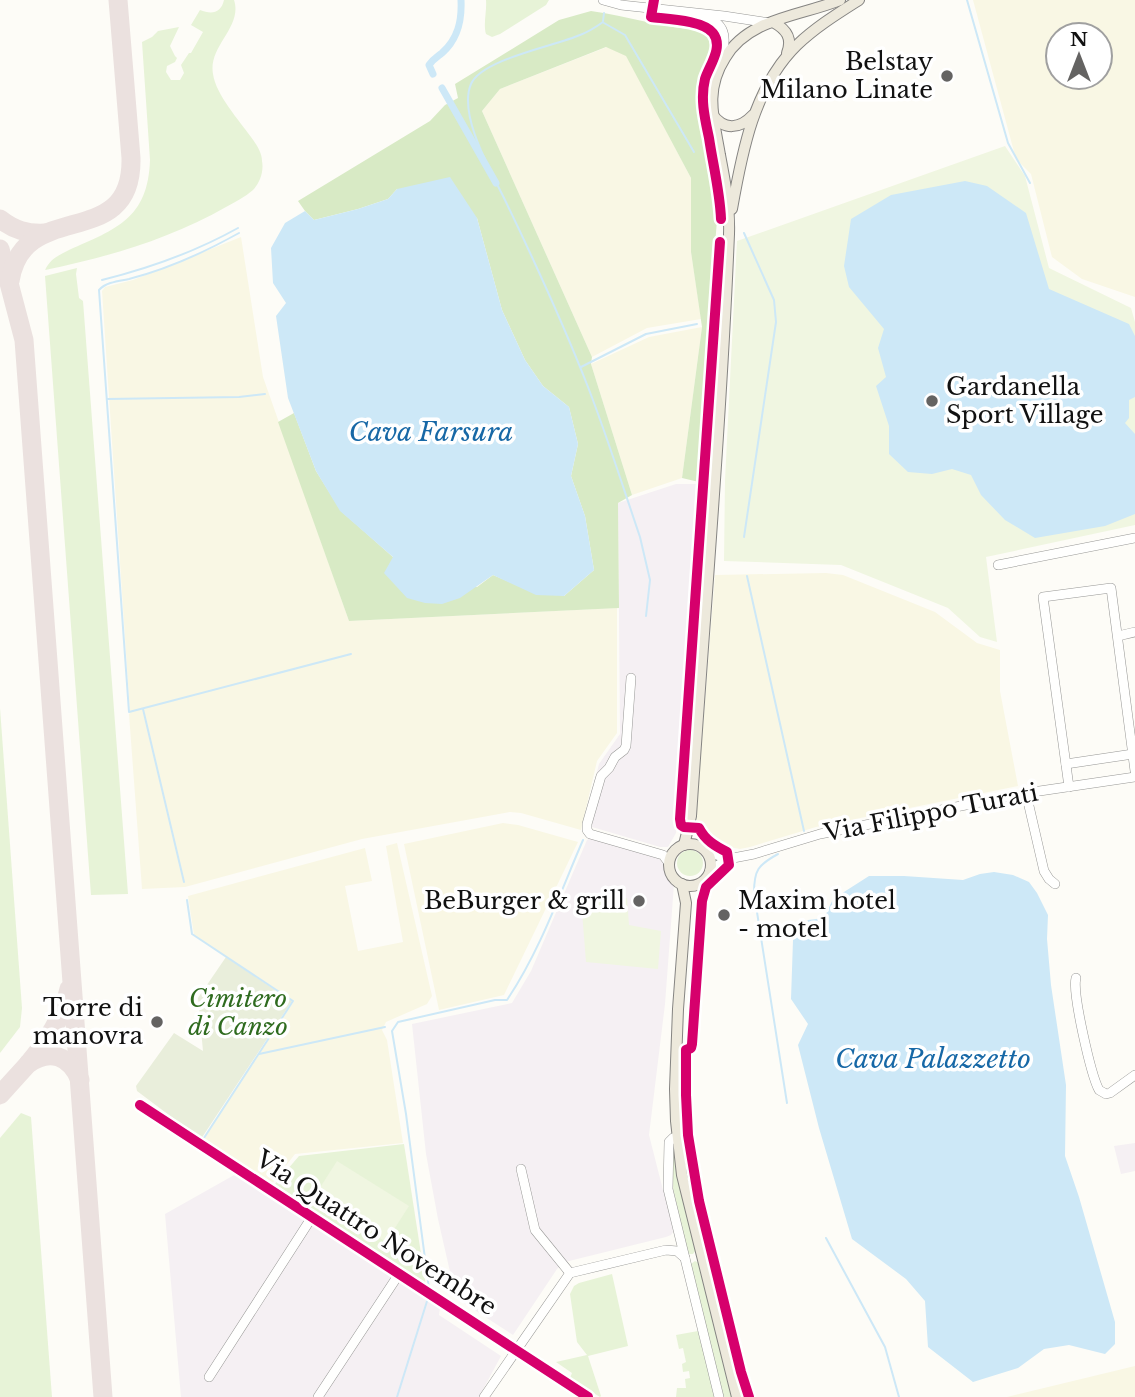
<svg xmlns="http://www.w3.org/2000/svg" width="1135" height="1397" viewBox="0 0 1135 1397" font-family="'Libre Baskerville',serif">
	<rect width="100%" height="100%" fill="#fdfcf7"/>
	<!-- industrial -->
	<g fill="#f5f0f3">
		<polygon points="676,484 696,484 676,833 668,847 660,847 592,827 586,815 599,764 620,734 618,503"/>
		<polygon points="591,838 659,856 665,863 667,877 674,884 665,1004 649,1135 663,1190 666,1193 673,1232 671,1235 666,1237 565,1262 557,1269 513,1335 456,1298 438,1219 426,1154 412,1024 512,1003 531,971 587,840"/>
		<polygon points="1135,1143 1135,1171 1121,1174 1114,1146"/>
		<polygon points="236,1174 440,1308 439,1315 501,1356 479,1397 181,1397 165,1214"/>
	</g>
	<!-- farmland -->
	<g fill="#f9f7e4" fill-rule="evenodd">
		<path d="M973 0H1135V297L1082 279 1052 257 1031 174 1016 159ZM1058 35H1100V77H1058Z"/>
		<polygon points="607,47 626,55 691,178 691,252 701,319 647,328 592,357 482,111 500,89"/>
		<polygon points="241,237 263,377 349,621 617,608 617,733 597,761 581,830 521,813 510,812 362,839 185,887 142,889 129,714 130,713 102,291 105,287 133,280"/>
		<polygon points="702,327 682,478 632,495 591,364 649,337"/>
		<polygon points="826,573 843,575 935,612 977,643 1000,650 1000,691 1018,786 816,827 750,847 740,849 724,846 706,836 697,822 696,815 715,575"/>
		<polygon points="503,823 518,825 578,842 504,995 439,1010 404,844"/>
		<polygon points="397,843 432,996 427,1004 386,1022 382,1030 387,1040 403,1143 295,1154 271,1185 203,1140 294,1001 194,935 188,896 365,848 372,881 345,886 358,951 403,942 386,846"/>
		<polygon points="1135,1366 1135,1397 1007,1397"/>
	</g>
	<!-- green -->
	<g fill="#e7f3d7">
		<path d="M224 0H234C243 27 208 46 213 74 216 95 239 120 251 137 256 144 262 152 262 161 264 171 260 183 253 190 245 197 235 202 226 207 170 239 108 257 45 270 50 259 59 255 69 250 116 229 148 219 150 160L142 42 152 37 158 31 179 27 170 46 175 56 177 58 175 62 167 66 166 72 171 80H180L184 73 181 65 189 53H191L203 32 191 25 200 10C212 15 221 13 224 0Z"/>
		<path d="M486 0H549L546 5 500 34 492 37 486 34C483 24 487 11 486 0Z"/>
		<polygon points="77,268 76,274 79,298 83,301 128,894 91,895 45,276"/>
		<polygon points="0,708 22,1008 20,1027 0,1053"/>
		<circle cx="690" cy="863" r="13"/>
		<polygon points="21,1113 31,1117 52,1397 0,1397 0,1138"/>
		<polygon points="404,1144 426,1286 275,1184 299,1156"/>
		<polygon points="671,1150 675,1150 696,1250 693,1254 688,1254 672,1184"/>
		<polygon points="695,1261 699,1263 733,1397 723,1397 691,1264"/>
		<polygon points="612,1274 628,1346 588,1356 601,1396 600,1397 570,1378 572,1373 556,1362 587,1355 577,1342 570,1294 574,1286 579,1283"/>
		<polygon points="698,1331 715,1397 676,1397 677,1388 686,1388 685,1379 690,1378 689,1371 683,1372 682,1364 686,1362 683,1348 679,1349 676,1335"/>
	</g>
	<!-- forest -->
	<path fill="#d8eac5" d="M591 11C629 16 665 29 703 30L709 34 713 41 709 61 702 76 699 89 701 114 717 220 709 321 699 482 682 478 702 327 691 252V178L626 56 606 47 500 89 482 111 592 357 591 364 632 495 618 503 619 608 349 621 278 422 294 413 316 471 341 511 394 558 477 587 493 575 514 584 564 596 594 570 585 516 571 476 578 444 569 407 543 386 525 360 502 310 477 218 397 189 388 199 358 209 314 220 305 211 298 201 430 121 445 105 458 98 455 84 559 20Z"/>
	<!-- cemetery -->
	<polygon fill="#e9eedb" points="226,957 292,1001 201,1139 137,1091 136,1086 174,1033 203,1051 198,998"/>
	<!-- pitch -->
	<g fill="#f0f6e1">
		<polygon points="1005,146 1025,176 1049,268 1131,308 1135,322 1135,525 986,557 997,642 980,637 948,608 841,565 724,561 725,480 737,241"/>
		<polygon points="627,898 629,925 661,931 658,969 586,962 581,899"/>
		<polygon points="337,1161 409,1206 386,1242 314,1197"/>
	</g>
	<!-- water -->
	<g fill="#cde8f7">
		<polygon points="450,177 477,218 502,310 525,360 543,386 569,407 578,444 571,476 585,516 594,570 564,596 536,595 493,575 460,598 442,604 425,603 407,598 384,573 393,557 340,511 316,471 288,398 276,316 286,303 273,283 271,248 285,223 305,211 314,220 358,209 388,199 397,189"/>
		<polygon points="965,181 987,186 1026,213 1049,289 1129,324 1135,336 1135,397 1129,400 1129,418 1125,423 1135,434 1135,514 1105,526 1035,538 1005,520 981,495 971,475 952,469 932,474 908,472 889,454 889,426 876,386 886,377 878,348 884,329 849,287 844,266 851,219 891,195"/>
		<polygon points="994,872 1013,875 1029,882 1037,893 1048,915 1047,939 1051,985 1066,1085 1065,1156 1079,1197 1115,1322 1115,1344 1105,1354 1069,1345 1044,1349 1018,1368 973,1382 928,1347 925,1301 906,1279 852,1239 819,1128 798,1045 808,1024 791,999 793,940 808,920 824,918 833,899 869,876 904,876 963,880 980,874"/>
	</g>
	<g fill="none" stroke-linecap="round" stroke-linejoin="round">
		<!-- stream -->
		<g stroke="#cde8f7" stroke-width="2">
			<polyline points="967,0 1008,143 1030,183"/>
			<polyline points="603,21 604,13"/>
			<path d="M603 22C596 27 588 32 580 35 555 46 482 59 471 84 458 114 490 170 504 198 534 260 563 323 588 387 607 436 623 487 640 537L650 580 646 616"/>
			<polyline points="604,23 625,35 694,152"/>
			<path d="M239 233C205 252 168 269 129 279 119 281 106 282 99 290L129 712 351 654"/>
			<polyline points="744,233 774,300 776,322 744,537"/>
			<path d="M102 280C150 268 195 252 238 228"/>
			<polyline points="581,367 646,334 697,324"/>
			<polyline points="107,399 239,397 265,394"/>
			<polyline points="747,576 804,831"/>
			<polyline points="143,709 184,882"/>
			<path d="M778 854C758 865 754 870 754 893L787 1103"/>
			<polyline points="187,900 192,934 293,1001 202,1141"/>
			<polyline points="259,1054 385,1027"/>
			<polyline points="826,1238 885,1347 899,1397"/>
			<path d="M429 1289 406 1114 392 1031 398 1022 495 1000H507C540 951 560 893 583 840"/>
			<polyline points="397,1397 428,1298"/>
		</g>
		<!-- canal -->
		<g stroke="#cde8f7" stroke-width="7">
			<path d="M433 74 429 65C433 59 437 57 442 53 458 39 462 21 461 0"/>
			<polyline points="442,88 496,183"/>
		</g>
		<!-- taxiway -->
		<g stroke="#ebe1df" stroke-width="19">
			<path d="M0 219C14 230 27 234 45 233"/>
			<polyline points="0,249 24,340 103,1397"/>
			<path d="M10 281C23 196 133 254 131 158L118 0"/>
			<path d="M28 1064C47 1041 62 1019 69 989"/>
			<path d="M0 1095 28 1064C50 1048 70 1056 80 1080"/>
		</g>
		<defs>
			<g id="minor">
				<polyline points="603,0 621,5 724,16 770,23"/>
				<path d="M705 17C729 24 726 43 720 62"/>
				<polyline points="998,565 1135,538"/>
				<polyline points="1118,636 1135,632"/>
				<polyline points="631,678 626,746 624,750 615,757 609,768 601,776 587,824 587,830 590,834 663,855 669,863"/>
				<polyline points="1066,764 1133,754"/>
				<polyline points="1069,787 1043,597 1111,588 1135,771"/>
				<polyline points="1026,793 1044,871 1049,879 1055,884"/>
				<polyline points="706,851 728,859"/>
				<polyline points="710,870 728,859 754,854 820,834 1026,793 1135,777"/>
				<path d="M1076 978C1072 993 1091 1075 1099 1090L1106 1094 1110 1093 1135 1075"/>
				<polyline points="140,1105 588,1397"/>
				<polyline points="678,1137 673,1138 669,1142 668,1189 719,1397"/>
				<polyline points="521,1169 535,1230 570,1273"/>
				<polyline points="209,1377 312,1217"/>
				<polyline points="318,1397 399,1274"/>
				<polyline points="484,1397 570,1273 666,1250 677,1251 685,1258"/>
			</g>
			<g id="major">
				<path d="M773 22C786 29 793 38 787 53"/>
				<path d="M712 114C724 131 740 129 753 115"/>
				<path d="M732 209C742 152 754 87 797 45 816 27 837 14 859 0"/>
				<circle cx="690" cy="865" r="21"/>
				<path d="M684 845 691 816C704 622 721 428 729 234 730 207 725 181 720 155 714 119 704 91 725 58 748 18 801 16 840 0"/>
				<polyline points="682,884 686,903 678,1009 675,1089 676,1121 682,1175 737,1397"/>
			</g>
		</defs>
		<!-- minor casing -->
		<use href="#minor" stroke="#979795" stroke-width="10"/>
		<!-- major casing -->
		<use href="#major" stroke="#858482" stroke-width="12"/>
		<!-- minor -->
		<use href="#minor" stroke="#fffffe" stroke-width="9"/>
		<!-- major -->
		<use href="#major" stroke="#ede9dc" stroke-width="10"/>
		<defs>
			<g id="cycleway">
				<path d="M654 0 651 17C667 19 703 20 713 33 724 47 709 66 705 79 700 99 705 119 709 138 713 165 720 192 721 219"/>
				<path d="M720 242 680 819 681 825 684 827 699 828C705 840 715 846 727 852L729 865 706 887 702 901 692 1044 691 1048 686 1050V1095L688 1135 699 1201 741 1372 749 1397"/>
				<polyline points="140,1105 588,1397"/>
			</g>
		</defs>
		<!-- cycleway casing -->
		<use href="#cycleway" stroke="#fff" stroke-width="15"/>
		<!-- cycleway -->
		<use href="#cycleway" stroke="#d6006c" stroke-width="10"/>
	</g>
	<!-- markers -->
	<g fill="#646362" stroke="#fff" stroke-width="2.5">
		<circle cx="947" cy="76" r="7"/>
		<circle cx="932" cy="401" r="7"/>
		<circle cx="639" cy="901" r="7"/>
		<circle cx="724" cy="915" r="7"/>
		<circle cx="157" cy="1022" r="7"/>
	</g>
	<g text-anchor="middle" stroke-width="7" stroke-linejoin="round" paint-order="stroke">
		<!-- poi labels -->
		<g font-size="24" fill="#111" stroke="#fff" text-anchor="end">
			<text x="933" y="70">Belstay<tspan x="933" dy="28">Milano Linate</tspan></text>
			<text x="946" y="395" text-anchor="start">Gardanella<tspan x="946" dy="28">Sport Village</tspan></text>
			<text x="625" y="909">BeBurger &amp; grill</text>
			<text x="738" y="909" text-anchor="start">Maxim hotel<tspan x="738" dy="28">- motel</tspan></text>
			<text x="143" y="1016">Torre di<tspan x="143" dy="28">manovra</tspan></text>
		</g>
		<!-- street labels -->
		<g font-size="24" fill="#111" stroke="#fff">
			<text transform="translate(931 813) rotate(-11)" y="8">Via Filippo Turati</text>
			<text transform="translate(376 1233) rotate(33)" y="8">Via Quattro Novembre</text>
		</g>
		<!-- park labels -->
		<g font-size="24" font-style="italic" fill="#2f6b1f" stroke="#fff">
			<text x="238" y="1007">Cimitero<tspan x="238" dy="28">di Canzo</tspan></text>
		</g>
		<!-- water labels -->
		<g font-size="26" font-style="italic" fill="#1768a6" stroke="#fff">
			<text x="431" y="441">Cava Farsura</text>
			<text x="933" y="1068">Cava Palazzetto</text>
		</g>
	</g>
	<!-- north arrow -->
	<g transform="translate(1079 56)"><circle r="33" fill="#ffffff" stroke="#a0a0a0" stroke-width="2"/>
	<path d="M0-5L12 26L0 18L-12 26Z" fill="#646362"/>
	<text y="-10" font-size="19" font-weight="bold" text-anchor="middle" fill="#111111">N</text>
	</g>
</svg>
